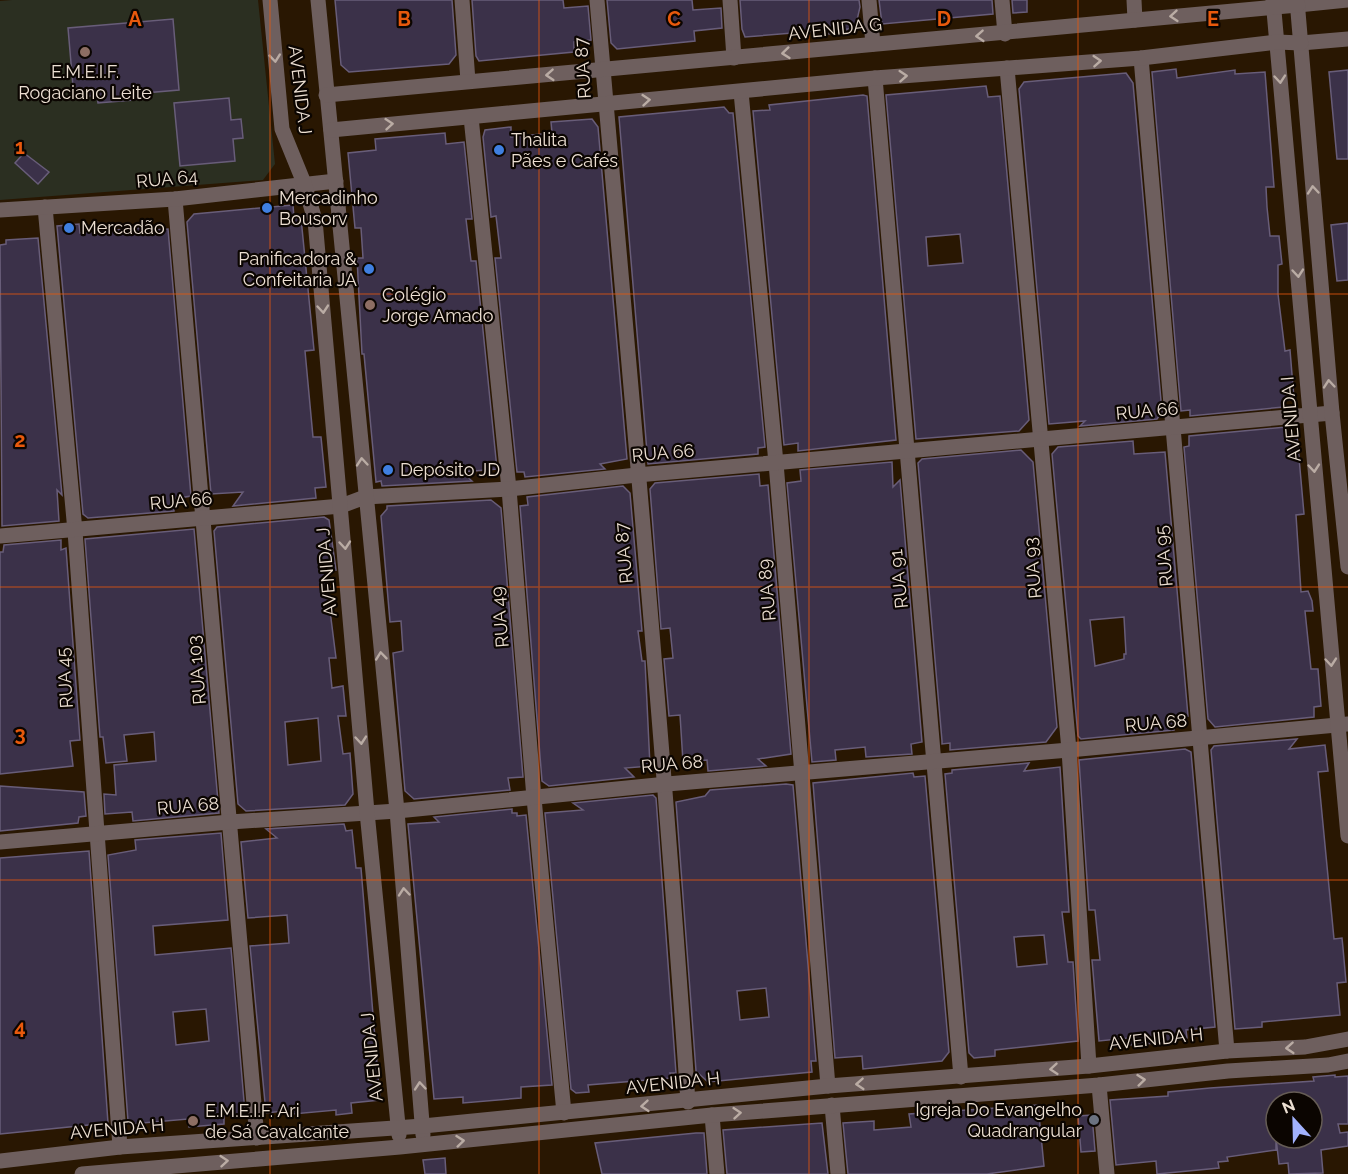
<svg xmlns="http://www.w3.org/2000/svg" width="1348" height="1174" viewBox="0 0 1348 1174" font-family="Raleway,sans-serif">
	<rect width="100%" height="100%" fill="#291702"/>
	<!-- green -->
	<polygon fill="#2b2f21" points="12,0 258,0 275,164 263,180 0,200 0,1"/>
	<!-- building -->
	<g fill="#3b3149" stroke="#685d79" stroke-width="1.5" fill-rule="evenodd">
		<polygon points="335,0 452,0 456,55 449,64 349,72 341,65"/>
		<polygon points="472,0 563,0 564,8 588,6 591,40 574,42 574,52 479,61 476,56"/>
		<polygon points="607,0 692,0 693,10 721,8 722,28 694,31 695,41 617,49 611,43"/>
		<polygon points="740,0 859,0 860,7 855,29 847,29 847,32 829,34 829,30 745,37 742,29"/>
		<polygon points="879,0 992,0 993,14 882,24"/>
		<polygon points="1012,0 1027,0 1027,12 1013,13"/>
		<polygon points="173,19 179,90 133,94 133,100 98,103 97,95 74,98 68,28"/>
		<polygon points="1176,69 1177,78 1235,70 1235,74 1265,72 1274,187 1266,187 1267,207 1270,236 1279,236 1282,264 1278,265 1278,294 1285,351 1290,350 1294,399 1284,401 1284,407 1190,416 1190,410 1181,411 1152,72"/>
		<polygon points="1348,70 1348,159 1337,159 1329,72"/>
		<polygon points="1126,73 1133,83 1162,412 1157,419 1080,426 1085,421 1049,424 1019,89 1024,82"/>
		<path d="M986 86 988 97 1000 96 1029 420 1019 431 916 439 886 95ZM960 234 963 263 928 266 926 237Z"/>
		<polygon points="863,95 867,96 896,440 798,451 798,443 784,445 753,111 770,110 769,105"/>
		<polygon points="229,98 231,120 241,119 243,138 233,139 235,161 180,166 174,103"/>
		<polygon points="724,107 729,113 733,113 765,447 758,448 758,454 648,464 619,117"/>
		<polygon points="592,119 598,127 627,459 600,464 605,469 525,477 524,472 517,472 495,258 501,258 496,216 491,217 483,137 485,130 511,127 511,137 552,133 551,122"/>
		<polygon points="445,133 446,144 464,142 472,219 466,219 471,261 476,261 497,469 462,472 472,481 382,486 381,481 376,482 364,354 362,354 357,258 363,258 361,228 355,228 348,153 376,150 375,139"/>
		<polygon points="24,153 49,172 38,184 15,163"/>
		<polygon points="293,205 294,218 301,218 314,350 305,351 313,437 321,437 326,487 315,488 316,498 233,506 243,492 211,494 187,222 194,214"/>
		<polygon points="1348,223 1348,280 1337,281 1331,225"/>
		<polygon points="79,224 80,233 149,227 150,230 168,229 191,496 173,499 174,511 88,518 83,514 57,226"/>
		<polygon points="38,238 62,495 57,490 59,521 2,526 0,245 6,244 6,240"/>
		<polygon points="1286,427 1288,436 1297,435 1304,514 1296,515 1301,592 1308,591 1312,601 1313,611 1305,611 1311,669 1318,669 1321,706 1314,707 1314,717 1215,727 1208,719 1184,447 1189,446 1189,436"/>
		<path d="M1133 441 1134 454 1165 452 1188 716 1173 718 1174 730 1081 739 1078 736 1052 454 1058 447ZM1124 617 1126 654H1124V659L1095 666 1090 620Z"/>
		<polygon points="1021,450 1033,462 1057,727 1046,742 950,750 950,743 942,744 942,741 918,463 922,459"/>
		<polygon points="892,462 893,487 900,480 922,742 911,744 912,754 866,757 865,747 835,750 836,760 812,762 787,483 801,481 800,470"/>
		<polygon points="759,474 760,486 768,485 791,754 758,759 766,766 708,771 707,760 683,762 680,715 669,716 664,659 673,658 670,628 661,629 650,489 655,483"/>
		<polygon points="623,486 630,493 642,631 638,631 642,661 645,661 650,766 625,768 634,777 549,786 542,781 520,506 528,505 527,497"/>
		<polygon points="491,500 501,508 523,777 508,778 510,790 414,799 405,791 393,653 403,651 401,621 390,622 381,516 387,509 387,506"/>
		<path d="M324 517 329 520 336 570 325 571 336 658H329L332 688 343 686 346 716H338L343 754 350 753 353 794 345 805 246 811 238 804 214 531 217 527ZM318 718 321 761 288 765 285 722Z"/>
		<polygon points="194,529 219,813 133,821 132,812 105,814 104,794 116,795 114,765 156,761 154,732 124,735 127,761 106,763 103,737 100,737 85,539"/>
		<polygon points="61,540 61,550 66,548 80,740 70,741 73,766 0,774 0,552 3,552 4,545"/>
		<polygon points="1297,739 1289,749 1325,745 1328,771 1318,772 1334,939 1342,938 1343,948 1346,982 1337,983 1340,1015 1262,1022 1262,1027 1235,1029 1211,750 1214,746"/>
		<polygon points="1185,749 1191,752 1215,1027 1186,1030 1187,1038 1158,1043 1129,1045 1128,1038 1099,1041 1092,960 1100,960 1095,910 1089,910 1079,760"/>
		<path d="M1029 763 1024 771 1060 767 1069 912H1062L1068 962H1073L1078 1041 995 1050V1056L974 1058 969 1053 945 774 952 773V770ZM1044 935 1047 964 1017 967 1014 937Z"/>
		<polygon points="913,773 914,777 925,776 949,1052 942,1061 863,1069 862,1056 835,1058 813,783"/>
		<path d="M786 784 793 785 816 1061H811L812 1072 708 1082 696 1071 676 802 705 796 710 790ZM766 988 769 1017 740 1020 737 991Z"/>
		<polygon points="0,786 84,792 86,816 79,817 78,823 0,831"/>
		<polygon points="653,795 656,798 676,1073 670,1073 671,1078 588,1085 589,1092 576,1093 571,1089 545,813 583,810 573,803"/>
		<polygon points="512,809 512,813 517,813 517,816 526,815 552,1085 521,1087 521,1098 463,1103 463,1097 434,1099 408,824 439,822 434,817"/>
		<polygon points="344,824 346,831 352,830 356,868 361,868 380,1100 351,1103 352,1113 336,1115 336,1110 293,1114 293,1110 266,1113 250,946 289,943 287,915 248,918 241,842 277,838 266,829"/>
		<path d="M221 833 228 920 153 926 155 955 231 948 245 1113 224 1115V1124L189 1127 188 1119 131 1124V1121H128L108 855 136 850 135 840ZM206 1009 209 1041 176 1045 173 1012Z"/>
		<polygon points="89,851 108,1123 0,1134 0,858"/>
		<path d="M1335 1075V1077L1348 1076V1124H1338L1340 1133 1348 1132V1146L1321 1150 1323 1173 1289 1174 1288 1163 1279 1164 1276 1138V1150L1227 1157 1228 1161 1218 1162 1219 1168 1157 1174 1156 1161 1116 1165 1110 1100 1168 1096V1092L1210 1088 1314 1081 1313 1077ZM1276 1102H1312V1138H1276Z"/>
		<polygon points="1038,1105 1044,1166 987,1174 848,1174 843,1123 874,1121 874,1130 911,1127 909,1114"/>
		<polygon points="1092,1115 1095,1151 1081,1152 1078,1116"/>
		<polygon points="822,1123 828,1174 727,1174 723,1130"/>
		<polygon points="696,1133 704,1133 707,1174 602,1174 595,1143"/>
		<polygon points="445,1158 446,1174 425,1174 423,1160"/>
	</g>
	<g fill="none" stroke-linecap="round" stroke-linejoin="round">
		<!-- minor -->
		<g stroke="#6e5f5e" stroke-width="15">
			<polyline points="462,0 468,81"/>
			<path d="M597 0C629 367 663 734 688 1102"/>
			<polyline points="730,0 734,58"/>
			<polyline points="869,0 873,44"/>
			<polyline points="1002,0 1005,34"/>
			<polyline points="1134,0 1135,20"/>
			<polyline points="1298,5 1348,0"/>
			<polyline points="1301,43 1348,39"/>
			<polyline points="1141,58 1227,1051"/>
			<polyline points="1007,68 1069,750 1089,1066"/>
			<polyline points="875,78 961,1077"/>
			<polyline points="741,92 776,463 828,1086"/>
			<polyline points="471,117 509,489 534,798 564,1113"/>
			<polyline points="175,199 257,1138"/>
			<polyline points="45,207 75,531 120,1147"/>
			<polyline points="0,210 175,199 336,181"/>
			<polyline points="0,536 341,506 365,497 509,489 637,475 1332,413"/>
			<polyline points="0,842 230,822 397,811 667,784 1069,750 1348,724"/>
			<polyline points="1099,1085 1107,1174"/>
			<polyline points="832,1105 838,1174"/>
			<polyline points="712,1115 717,1174"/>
		</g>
		<!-- tertiary -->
		<g stroke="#6e5f5e" stroke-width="15">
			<polyline points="270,0 282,129 304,183 315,220 367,812 399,1135"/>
			<polyline points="318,0 397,811 423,1135"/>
			<polyline points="1273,0 1348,836"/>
			<polyline points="1297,0 1332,413 1348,567"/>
			<polyline points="326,95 1298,5"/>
			<polyline points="331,130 875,78 1141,58 1277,42 1301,43"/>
			<polyline points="0,1161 120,1147 423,1126 828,1086 1089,1066 1227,1051 1305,1047 1348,1039"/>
			<polyline points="82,1174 400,1147 712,1115 1099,1085 1228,1071 1328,1065 1348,1061"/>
		</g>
	</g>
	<!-- one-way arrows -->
	<defs><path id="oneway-chevron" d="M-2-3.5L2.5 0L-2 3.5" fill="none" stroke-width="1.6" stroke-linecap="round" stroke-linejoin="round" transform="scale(1.5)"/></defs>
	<g stroke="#baaca4">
		<use href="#oneway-chevron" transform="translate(1174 16) rotate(175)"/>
		<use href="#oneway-chevron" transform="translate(980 36) rotate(176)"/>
		<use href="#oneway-chevron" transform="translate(786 53) rotate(174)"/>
		<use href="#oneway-chevron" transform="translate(275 58) rotate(84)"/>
		<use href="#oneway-chevron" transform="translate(1097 61) rotate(-4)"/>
		<use href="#oneway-chevron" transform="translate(550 75) rotate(176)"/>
		<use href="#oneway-chevron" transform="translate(903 76) rotate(-4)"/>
		<use href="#oneway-chevron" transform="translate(1280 79) rotate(85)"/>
		<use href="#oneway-chevron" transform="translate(646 100) rotate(-5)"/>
		<use href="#oneway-chevron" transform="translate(389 124) rotate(-5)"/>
		<use href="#oneway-chevron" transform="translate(1313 190) rotate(-95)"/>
		<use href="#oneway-chevron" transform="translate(1298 273) rotate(85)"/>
		<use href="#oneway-chevron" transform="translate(323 309) rotate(85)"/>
		<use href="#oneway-chevron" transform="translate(1329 384) rotate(-95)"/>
		<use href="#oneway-chevron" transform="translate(362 462) rotate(-95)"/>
		<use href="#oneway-chevron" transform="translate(1314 468) rotate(85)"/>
		<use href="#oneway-chevron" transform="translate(345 545) rotate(85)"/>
		<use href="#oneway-chevron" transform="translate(381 656) rotate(-96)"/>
		<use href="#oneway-chevron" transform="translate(1331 662) rotate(85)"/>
		<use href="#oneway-chevron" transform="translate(361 740) rotate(85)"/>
		<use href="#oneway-chevron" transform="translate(404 892) rotate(-95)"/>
		<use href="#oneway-chevron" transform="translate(1290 1048) rotate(176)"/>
		<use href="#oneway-chevron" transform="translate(1054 1069) rotate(175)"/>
		<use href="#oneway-chevron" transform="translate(1141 1080) rotate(-6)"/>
		<use href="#oneway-chevron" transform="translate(860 1084) rotate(176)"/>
		<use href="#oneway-chevron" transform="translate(420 1086) rotate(-95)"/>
		<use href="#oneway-chevron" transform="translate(645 1106) rotate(175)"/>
		<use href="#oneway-chevron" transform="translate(737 1113) rotate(-5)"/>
		<use href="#oneway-chevron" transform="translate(460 1141) rotate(-6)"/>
		<use href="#oneway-chevron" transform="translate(224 1161) rotate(-5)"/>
	</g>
	<!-- grid -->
	<path fill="none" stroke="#e8590c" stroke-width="1.5" stroke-opacity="0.55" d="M270 0V1174M539 0V1174M809 0V1174M1078 0V1174M0 294H1348M0 587H1348M0 880H1348"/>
	<!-- markers -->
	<g fill="#8d6e63" stroke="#0b0501" stroke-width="2">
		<circle cx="85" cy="52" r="6"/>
		<circle cx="370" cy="305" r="6"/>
		<circle cx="193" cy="1121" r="6"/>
	</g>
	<g fill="#3f7fe0" stroke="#0b0501" stroke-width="2">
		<circle cx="499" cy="150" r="6"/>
		<circle cx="267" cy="208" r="6"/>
		<circle cx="69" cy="228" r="6"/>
		<circle cx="369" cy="269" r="6"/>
		<circle cx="388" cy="470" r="6"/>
	</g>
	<circle fill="#6b7280" stroke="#0b0501" stroke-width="2" cx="1094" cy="1120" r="6"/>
	<g text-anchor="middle" stroke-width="4.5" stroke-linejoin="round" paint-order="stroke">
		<!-- street labels -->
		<g font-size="18" fill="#ecdfd2" stroke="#0b0501">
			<text transform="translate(835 29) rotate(-6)" y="6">AVENIDA G</text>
			<text transform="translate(583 68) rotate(-94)" y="6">RUA 87</text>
			<text transform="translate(300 90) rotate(83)" y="6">AVENIDA J</text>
			<text transform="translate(167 179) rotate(-5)" y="6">RUA 64</text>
			<text transform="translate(1147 411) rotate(-5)" y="6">RUA 66</text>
			<text transform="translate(1291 419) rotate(-95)" y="6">AVENIDA I</text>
			<text transform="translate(663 453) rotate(-5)" y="6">RUA 66</text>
			<text transform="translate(181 501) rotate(-5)" y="6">RUA 66</text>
			<text transform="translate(624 553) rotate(-95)" y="6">RUA 87</text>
			<text transform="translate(1164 556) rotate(-95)" y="6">RUA 95</text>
			<text transform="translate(1033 568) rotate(-95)" y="6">RUA 93</text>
			<text transform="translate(327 572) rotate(-95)" y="6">AVENIDA J</text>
			<text transform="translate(899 579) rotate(-96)" y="6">RUA 91</text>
			<text transform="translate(767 590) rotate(-95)" y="6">RUA 89</text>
			<text transform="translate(500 617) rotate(-95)" y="6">RUA 49</text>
			<text transform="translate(197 670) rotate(-95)" y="6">RUA 103</text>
			<text transform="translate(65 678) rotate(-94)" y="6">RUA 45</text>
			<text transform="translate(1156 723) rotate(-5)" y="6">RUA 68</text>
			<text transform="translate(672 764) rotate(-5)" y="6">RUA 68</text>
			<text transform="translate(188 806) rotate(-5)" y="6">RUA 68</text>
			<text transform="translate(1156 1039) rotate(-6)" y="6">AVENIDA H</text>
			<text transform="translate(372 1057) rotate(-96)" y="6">AVENIDA J</text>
			<text transform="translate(673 1083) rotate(-6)" y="6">AVENIDA H</text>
			<text transform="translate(117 1129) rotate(-5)" y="6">AVENIDA H</text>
		</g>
		<!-- poi labels -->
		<g font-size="18" fill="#ecdfd2" stroke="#0b0501" text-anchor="start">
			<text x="85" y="78" text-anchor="middle">E.M.E.I.F.<tspan x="85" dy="21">Rogaciano Leite</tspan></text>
			<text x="511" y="146">Thalita<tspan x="511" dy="21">Pães e Cafés</tspan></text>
			<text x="279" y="204">Mercadinho<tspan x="279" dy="21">Bousorv</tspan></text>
			<text x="81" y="234">Mercadão</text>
			<text x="357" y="265" text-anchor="end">Panificadora &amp;<tspan x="357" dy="21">Confeitaria JA</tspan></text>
			<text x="382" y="301">Colégio<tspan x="382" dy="21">Jorge Amado</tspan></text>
			<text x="400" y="476">Depósito JD</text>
			<text x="1082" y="1116" text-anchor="end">Igreja Do Evangelho<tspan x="1082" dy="21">Quadrangular</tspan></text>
			<text x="205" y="1117">E.M.E.I.F. Ari<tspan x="205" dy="21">de Sá Cavalcante</tspan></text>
		</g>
	</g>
	<g font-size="20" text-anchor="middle" font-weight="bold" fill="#e8590c" stroke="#0b0501" stroke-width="4.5" stroke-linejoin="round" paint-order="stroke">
		<text x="135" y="26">A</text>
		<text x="404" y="26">B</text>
		<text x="674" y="26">C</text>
		<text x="944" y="26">D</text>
		<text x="1213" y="26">E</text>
		<text x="20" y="154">1</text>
		<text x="20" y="447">2</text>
		<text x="20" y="741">3</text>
		<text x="20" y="1034">4</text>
	</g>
	<!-- north arrow -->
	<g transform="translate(1294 1120) rotate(338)"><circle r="28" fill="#0b0501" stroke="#655c55" stroke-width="1.5"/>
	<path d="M0-4.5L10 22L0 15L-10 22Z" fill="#a2b2fd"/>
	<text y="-9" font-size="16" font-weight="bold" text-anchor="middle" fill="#ecdfd2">N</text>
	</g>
</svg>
